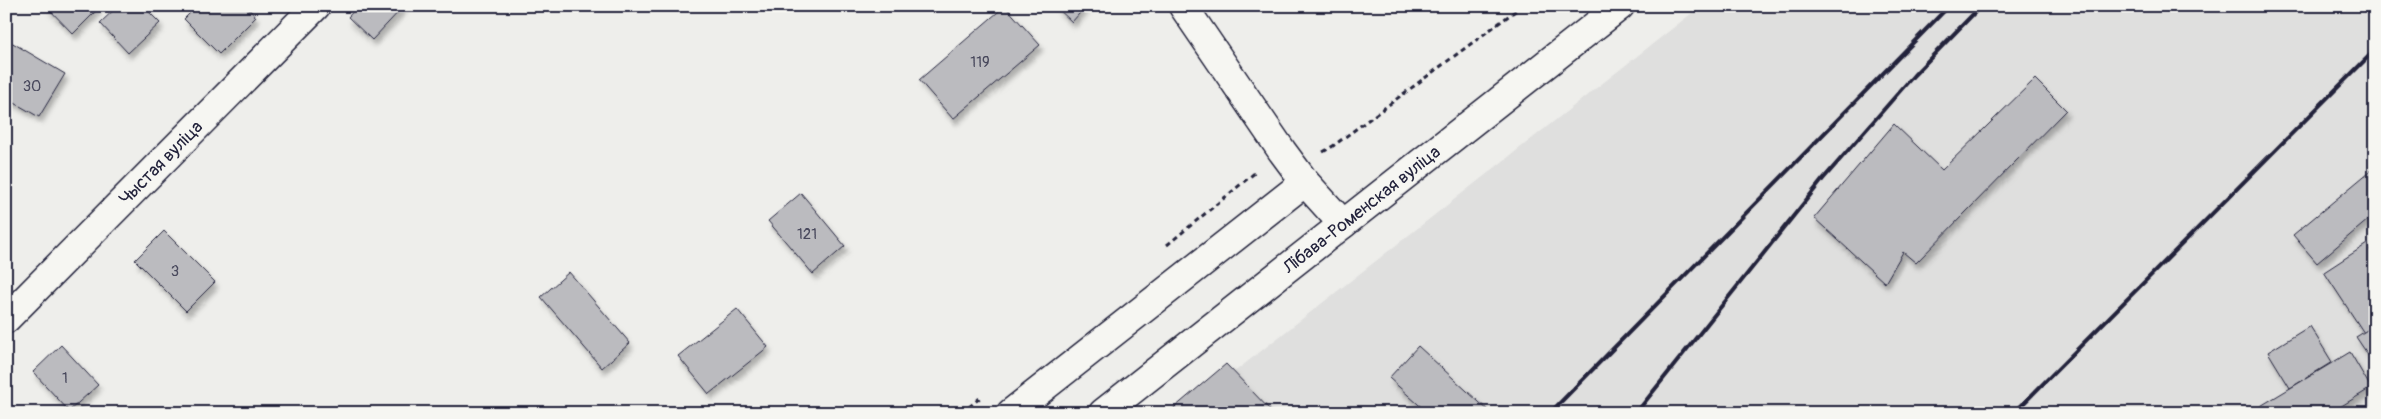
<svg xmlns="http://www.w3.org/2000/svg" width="2381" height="419" viewBox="0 0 2381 419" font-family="Pangolin,sans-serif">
	<defs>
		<filter id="shadow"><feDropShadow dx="3" dy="5.5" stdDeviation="2.5" flood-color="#0004"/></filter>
	</defs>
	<rect width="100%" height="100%" fill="#eeeeeb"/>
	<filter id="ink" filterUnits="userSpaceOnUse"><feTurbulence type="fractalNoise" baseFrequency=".02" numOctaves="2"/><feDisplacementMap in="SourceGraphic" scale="10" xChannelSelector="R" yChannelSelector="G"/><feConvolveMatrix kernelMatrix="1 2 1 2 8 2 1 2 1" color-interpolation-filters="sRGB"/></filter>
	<g filter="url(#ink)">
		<!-- built -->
		<polygon fill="#dfdfde" points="1701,6 2375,6 2375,413 1182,413"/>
		<!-- building -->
		<g fill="#bbbbbf" stroke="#22223b" filter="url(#shadow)">
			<polygon points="46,6 95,6 98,9 73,34"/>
			<polygon points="118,6 143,6 160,23 128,53 100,23"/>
			<polygon points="197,6 246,6 256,17 219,54 184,19"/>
			<polygon points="358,6 404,6 372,40 348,17"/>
			<polygon points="1005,6 1040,45 953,119 919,80"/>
			<polygon points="1055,6 1086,6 1072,22"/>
			<polygon points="11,42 65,74 39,117 6,98 6,50"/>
			<polygon points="2035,79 2066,110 1916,263 1903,252 1885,283 1814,218 1894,124 1942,170"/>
			<polygon points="2375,167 2375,214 2317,263 2293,235"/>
			<polygon points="801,193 845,246 813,274 768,221"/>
			<polygon points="164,231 215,282 186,311 135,260"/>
			<polygon points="2367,244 2375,257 2375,325 2364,333 2324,272"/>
			<polygon points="569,272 630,343 602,368 541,297"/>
			<polygon points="737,309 768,347 709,394 678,356"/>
			<polygon points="2375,325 2375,365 2356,337"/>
			<polygon points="2310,326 2332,362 2290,388 2268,352"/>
			<polygon points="61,345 98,385 69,411 33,372"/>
			<polygon points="1418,346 1491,413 1428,413 1389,378"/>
			<polygon points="2350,352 2371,388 2330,413 2249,413"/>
			<polygon points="1226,364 1273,413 1168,413"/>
		</g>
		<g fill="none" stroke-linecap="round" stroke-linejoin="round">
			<defs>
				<g id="minor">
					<polyline points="1183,6 1282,151 1305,182 1343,224"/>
					<path id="s1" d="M6 319 316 6"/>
					<polyline points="1011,413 1305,182"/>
				</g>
				<g id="major">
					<path id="s2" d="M1103 413 1620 6"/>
				</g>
			</defs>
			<!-- minor casing -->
			<use href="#minor" stroke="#22223b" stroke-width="31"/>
			<!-- major casing -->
			<use href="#major" stroke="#22223b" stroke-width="31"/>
			<!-- path -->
			<g stroke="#22223b" stroke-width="3" stroke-dasharray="5 4" stroke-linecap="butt">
				<polyline points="1323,152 1333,146 1522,6"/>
				<polyline points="1167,245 1257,171"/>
				<polyline points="962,413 981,397"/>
			</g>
			<!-- minor -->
			<use href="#minor" stroke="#f6f6f2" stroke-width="28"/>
			<!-- major -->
			<use href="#major" stroke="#f6f6f2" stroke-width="28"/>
			<!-- rail -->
			<g stroke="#22223b" stroke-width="4">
				<polyline points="1550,413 1949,6"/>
				<polyline points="1636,413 1823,179 1914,75 1981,6"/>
				<polyline points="2014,413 2375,50"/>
			</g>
		</g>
	</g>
	<g text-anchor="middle" stroke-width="4" stroke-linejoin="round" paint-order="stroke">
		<!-- number labels -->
		<g font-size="15" fill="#48485c">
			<text x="980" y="67">119</text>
			<text x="32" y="91">30</text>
			<text x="807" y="239">121</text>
			<text x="175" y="276">3</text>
			<text x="65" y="383">1</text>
		</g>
		<!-- street labels -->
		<g font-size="18" fill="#22223b" stroke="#f6f6f2">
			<text dy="6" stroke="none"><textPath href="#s1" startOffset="220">Чыстая вуліца</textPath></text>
			<text dy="6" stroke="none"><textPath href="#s2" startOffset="329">Лібава-Роменская вуліца</textPath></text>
		</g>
	</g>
	<!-- margin -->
	<rect width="2381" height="419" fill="none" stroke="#f6f6f2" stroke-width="25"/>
	<rect x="12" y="12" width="2356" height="394" fill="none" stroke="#22223b" stroke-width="2" filter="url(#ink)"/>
</svg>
